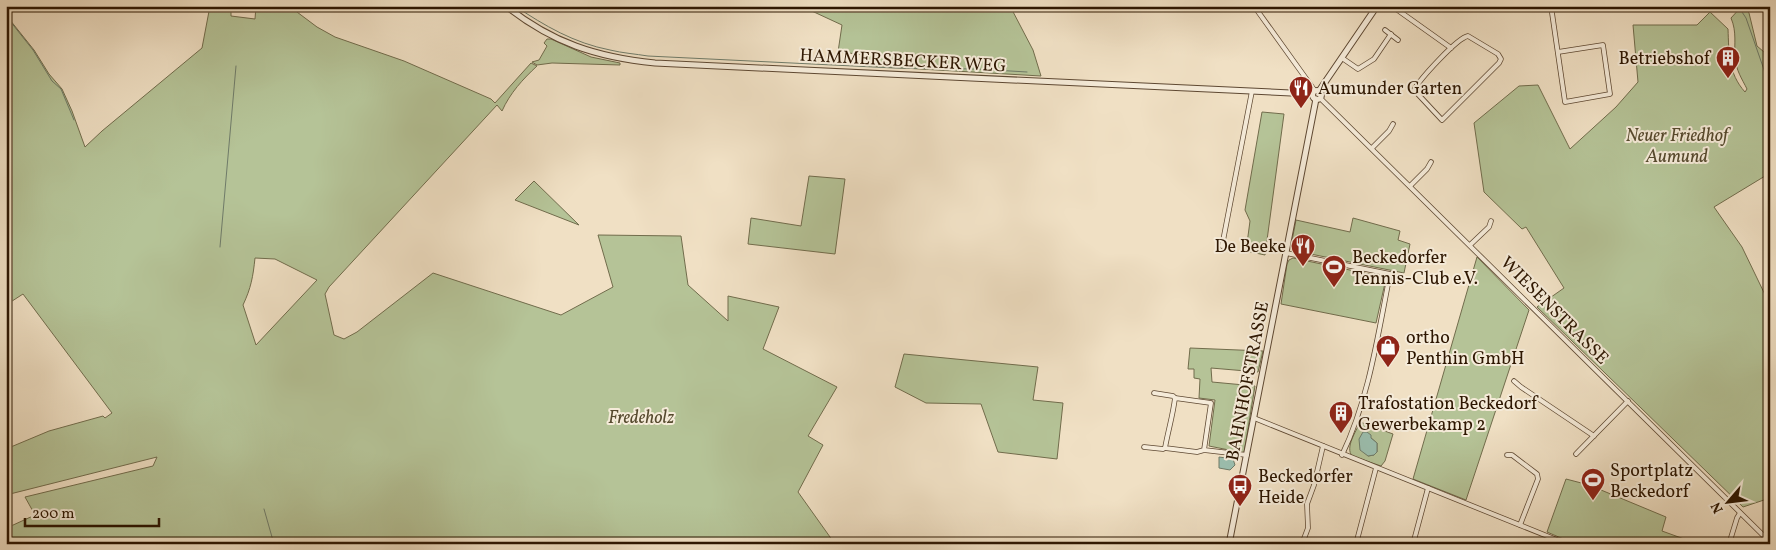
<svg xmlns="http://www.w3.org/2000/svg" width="1776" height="550" viewBox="0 0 1776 550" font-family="Vollkorn,serif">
	<rect width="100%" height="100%" fill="#f0e0c4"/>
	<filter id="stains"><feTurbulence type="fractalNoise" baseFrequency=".004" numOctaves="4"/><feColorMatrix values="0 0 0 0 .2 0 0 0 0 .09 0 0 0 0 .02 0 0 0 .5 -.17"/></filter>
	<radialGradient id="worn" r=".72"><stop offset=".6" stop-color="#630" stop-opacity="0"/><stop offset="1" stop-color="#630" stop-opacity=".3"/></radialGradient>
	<!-- green -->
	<g fill="#b5c397" stroke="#716c4c" fill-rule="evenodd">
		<path d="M210 6H231V16L255 19 256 6H289L317 27 335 37 404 61 491 99 495 103 531 63 537 66C523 79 510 93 502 111L497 105 329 287 325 294 334 335 344 339 357 332 433 273 561 315 613 287 598 235 681 236 688 285 728 321V296L779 307 763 349 837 387 808 436 823 445 798 492 835 544H6V518L11 526 35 515 25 497 153 466 157 457 6 495V449L49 431 103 416 105 418 112 413 23 294 6 305V15L34 50 49 74 62 89 72 111 85 147 102 131 202 48ZM255 258 275 259 317 280 256 345 243 305C251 288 253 277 255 258Z"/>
		<polygon points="801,6 1010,6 1033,50 1041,76 868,66 868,55 838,52 842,25"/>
		<path d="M1742 6 1749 13 1757 46 1764 52 1765 65 1770 68V173L1714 207 1742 247 1770 305V498L1743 507 1537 307 1564 288 1526 227 1522 229 1484 192 1474 123 1519 86 1538 85 1570 149 1616 107 1638 82 1633 25H1697L1710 12 1728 29C1729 53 1728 73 1745 92L1747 89C1742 79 1736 70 1735 58 1734 44 1737 32 1731 18Z"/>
		<polygon points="547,39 551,39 591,57 620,63 620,65 552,63 537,65 532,62 539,60 547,46 544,43"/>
		<polygon points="1262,112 1284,114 1265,255 1246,251 1250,221 1245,210"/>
		<polygon points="809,176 845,179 835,254 748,244 751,218 801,226"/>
		<polygon points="534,181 579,225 515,200"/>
		<polygon points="1353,218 1400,231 1398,240 1410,244 1404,273 1296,251 1291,246 1296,220 1350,232"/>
		<polygon points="1477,257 1529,310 1466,500 1413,479"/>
		<polygon points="1293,258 1383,277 1385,283 1376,323 1281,304 1287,264 1289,260"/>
		<polygon points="1190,348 1263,351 1258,372 1211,368 1212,382 1255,386 1244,453 1209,446 1215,400 1199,398 1200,379 1194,378 1194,369 1188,369"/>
		<polygon points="904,354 1038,367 1033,400 1063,403 1057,459 998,452 981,404 926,403 895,387"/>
		<path d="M1360 422 1393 434 1385 461 1381 466 1352 456C1345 447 1356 432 1360 422ZM1371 438 1377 443V452L1374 455 1368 456 1360 445V442Z"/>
		<polygon points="1566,479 1589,485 1666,517 1662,531 1698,544 1575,544 1547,532"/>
	</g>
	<!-- water -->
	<g fill="#9bbeae" stroke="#6f7b69">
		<polygon points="1363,432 1367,432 1371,435 1371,438 1377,443 1377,452 1374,455 1368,456 1360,450 1359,439"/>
		<polygon points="1219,457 1233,459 1235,465 1230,470 1219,468"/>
	</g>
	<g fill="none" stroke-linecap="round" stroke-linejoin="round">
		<!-- stream -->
		<g stroke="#6f7b69" stroke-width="1">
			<path d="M515 6C545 26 574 43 610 50 622 53 636 54 648 56L894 68 977 69 1027 72"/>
			<polyline points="1740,9 1746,18 1770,87"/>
			<polyline points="6,16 33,50 52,81 61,89 74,120"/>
			<polyline points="220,247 236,66"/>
			<polyline points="264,509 274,544"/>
		</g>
		<defs>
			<g id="minor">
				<polyline points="1254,6 1315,91"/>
				<polyline points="1392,6 1451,48"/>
				<polyline points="1551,6 1565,102 1610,94 1603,45 1558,52"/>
				<polyline points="1385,30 1398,40"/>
				<path d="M1468 36 1498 54 1501 59 1499 63 1442 120 1414 90C1420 79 1457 38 1468 36Z"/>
				<polyline points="1342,58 1358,69 1374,59 1391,34"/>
				<polyline points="1320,98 1770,542"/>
				<polyline points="1372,148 1389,131 1393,124"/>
				<polyline points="1410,186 1427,169 1431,162"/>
				<polyline points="1470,245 1489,227 1491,221"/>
				<polyline points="1222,246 1252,91"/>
				<path d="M1286 253 1390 274C1378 334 1369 399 1342 455"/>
				<polyline points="1514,381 1521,387 1594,436"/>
				<polyline points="1154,393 1173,396 1175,398"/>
				<polyline points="1254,418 1567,544"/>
				<polyline points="1144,447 1163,449 1165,448"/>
				<path d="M1204 450 1197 452 1165 448C1168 431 1173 415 1175 398L1211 403 1204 450 1247 455"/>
				<polyline points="1576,454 1628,401"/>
				<polyline points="1507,455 1512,455 1537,474 1538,479 1520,525"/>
				<polyline points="1414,540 1423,544"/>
				<polyline points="1302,544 1308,528 1307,504 1314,485 1323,446"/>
				<polyline points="1356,544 1376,468"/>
				<polyline points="1413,544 1428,488"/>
				<polyline points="1729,544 1737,518 1740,513"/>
			</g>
			<g id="tertiary">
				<path d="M506 6C553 43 596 57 655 63L1312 94"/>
				<circle cx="1317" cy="95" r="4.5"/>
				<polyline points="1319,91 1377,6"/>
				<polyline points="1229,544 1316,99"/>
			</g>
		</defs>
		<!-- minor casing -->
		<use href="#minor" stroke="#5e4832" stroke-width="5.5"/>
		<!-- tertiary casing -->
		<use href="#tertiary" stroke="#5e4832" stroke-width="7"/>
		<!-- minor -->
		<use href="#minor" stroke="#f5ebd9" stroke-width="4"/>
		<!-- tertiary -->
		<use href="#tertiary" stroke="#f5ebd9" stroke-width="5"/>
	</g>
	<!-- icons -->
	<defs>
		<symbol id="building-pin" viewBox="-11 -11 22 30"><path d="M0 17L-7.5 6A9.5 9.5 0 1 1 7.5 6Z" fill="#8f2418" stroke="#f5ebd9"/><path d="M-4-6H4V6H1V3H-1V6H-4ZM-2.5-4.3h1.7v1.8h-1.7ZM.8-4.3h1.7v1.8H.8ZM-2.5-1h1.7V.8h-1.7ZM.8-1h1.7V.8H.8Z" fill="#fff"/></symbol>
		<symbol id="restaurant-pin" viewBox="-11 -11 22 30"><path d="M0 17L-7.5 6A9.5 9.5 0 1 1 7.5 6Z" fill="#8f2418" stroke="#f5ebd9"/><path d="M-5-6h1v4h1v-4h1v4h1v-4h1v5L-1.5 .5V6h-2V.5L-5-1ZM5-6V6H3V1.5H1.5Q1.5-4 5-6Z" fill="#fff"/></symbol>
		<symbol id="stadium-pin" viewBox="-11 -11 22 30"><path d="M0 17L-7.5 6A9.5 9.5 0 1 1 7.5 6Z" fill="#8f2418" stroke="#f5ebd9"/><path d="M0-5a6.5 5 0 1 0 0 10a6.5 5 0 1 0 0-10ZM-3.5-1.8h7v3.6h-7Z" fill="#fff"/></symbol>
		<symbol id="shop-pin" viewBox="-11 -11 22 30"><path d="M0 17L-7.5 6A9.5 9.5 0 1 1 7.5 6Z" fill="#8f2418" stroke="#f5ebd9"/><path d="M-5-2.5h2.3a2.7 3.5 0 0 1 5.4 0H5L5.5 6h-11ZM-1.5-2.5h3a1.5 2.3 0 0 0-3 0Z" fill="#fff"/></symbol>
		<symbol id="bus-pin" viewBox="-11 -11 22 30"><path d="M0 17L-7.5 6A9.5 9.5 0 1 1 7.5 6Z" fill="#8f2418" stroke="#f5ebd9"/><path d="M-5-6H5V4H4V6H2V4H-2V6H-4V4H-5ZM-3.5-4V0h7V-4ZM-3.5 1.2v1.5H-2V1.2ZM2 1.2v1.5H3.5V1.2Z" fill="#fff"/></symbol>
	</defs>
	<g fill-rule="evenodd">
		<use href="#building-pin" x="1714" y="44" width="28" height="38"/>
		<use href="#restaurant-pin" x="1287" y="74" width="28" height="38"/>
		<use href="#restaurant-pin" x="1289" y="232" width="28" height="38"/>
		<use href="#stadium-pin" x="1320" y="253" width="28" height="38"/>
		<use href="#shop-pin" x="1374" y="333" width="28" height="38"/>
		<use href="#building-pin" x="1327" y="399" width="28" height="38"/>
		<use href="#stadium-pin" x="1579" y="466" width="28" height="38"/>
		<use href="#bus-pin" x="1226" y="472" width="28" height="38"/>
	</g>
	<g text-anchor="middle" stroke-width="4" stroke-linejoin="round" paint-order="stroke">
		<!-- poi labels -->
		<g font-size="18" fill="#2d1601" stroke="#f5ebd9" text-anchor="start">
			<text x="1710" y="64" text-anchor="end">Betriebshof</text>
			<text x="1318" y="94">Aumunder Garten</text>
			<text x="1286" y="252" text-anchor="end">De Beeke</text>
			<text x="1352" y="263">Beckedorfer<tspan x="1352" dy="21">Tennis-Club e.V.</tspan></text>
			<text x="1406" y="343">ortho<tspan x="1406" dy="21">Penthin GmbH</tspan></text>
			<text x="1358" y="409">Trafostation Beckedorf<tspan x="1358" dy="21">Gewerbekamp 2</tspan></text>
			<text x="1610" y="476">Sportplatz<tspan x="1610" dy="21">Beckedorf</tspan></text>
			<text x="1258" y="482">Beckedorfer<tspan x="1258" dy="21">Heide</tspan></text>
		</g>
		<!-- street labels -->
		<g font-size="18" fill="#2d1601" stroke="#f5ebd9">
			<text transform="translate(903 60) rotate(3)" y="6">HAMMERSBECKER WEG</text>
			<text transform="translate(1555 310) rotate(45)" y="6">WIESENSTRASSE</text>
			<text transform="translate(1247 381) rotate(-79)" y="6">BAHNHOFSTRASSE</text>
		</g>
		<!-- park labels -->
		<g font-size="18" font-style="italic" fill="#564a2e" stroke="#f5ebd9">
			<text x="1677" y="141">Neuer Friedhof<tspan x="1677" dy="21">Aumund</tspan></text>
			<text x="641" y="423">Fredeholz</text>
		</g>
	</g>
	<!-- margin -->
	<rect width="1776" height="550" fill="none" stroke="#f0e0c4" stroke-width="25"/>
	<rect x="8" y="8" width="1761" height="535" fill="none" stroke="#2d1601" stroke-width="2.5"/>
	<rect x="12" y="12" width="1751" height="525" fill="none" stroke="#2d1601"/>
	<!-- north arrow -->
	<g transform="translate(1728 502) rotate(242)" stroke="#f5ebd9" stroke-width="4" paint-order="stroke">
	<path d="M0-4L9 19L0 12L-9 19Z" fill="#2d1601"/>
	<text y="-8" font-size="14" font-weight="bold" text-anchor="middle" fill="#2d1601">N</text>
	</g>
	<!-- scale -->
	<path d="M25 518v8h134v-8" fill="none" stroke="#2d1601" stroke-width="2.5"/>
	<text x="32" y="518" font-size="15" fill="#2d1601" stroke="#f5ebd9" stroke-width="4" paint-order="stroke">200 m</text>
	<rect width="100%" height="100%" filter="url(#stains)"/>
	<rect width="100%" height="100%" fill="url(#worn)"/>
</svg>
